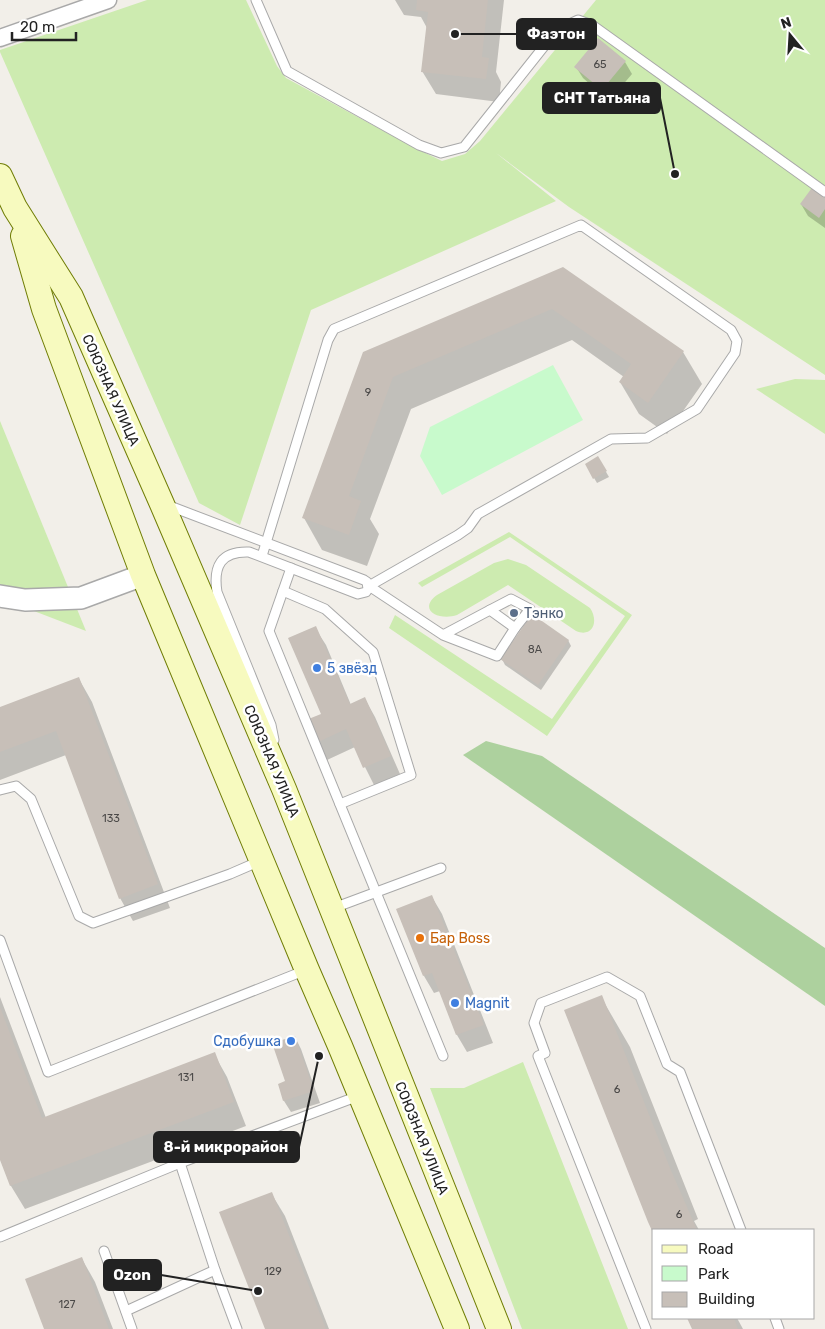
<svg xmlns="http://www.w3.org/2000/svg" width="825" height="1329" viewBox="0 0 825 1329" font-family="Rubik,sans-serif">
	<rect width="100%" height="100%" fill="#f2efe9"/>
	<!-- grass -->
	<g fill="#cdebb0">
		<polygon points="147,0 246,0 277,66 286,78 413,147 442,161 465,154 480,141 596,0 825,0 825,375 569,207 496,153 556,201 311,310 240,525 199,503 0,52 0,50"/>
		<polygon points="795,379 825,380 825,434 756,389"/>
		<polygon points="0,421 86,631 0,598"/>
		<polygon points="509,532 632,615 547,736 389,628 395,615 552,719 625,616 510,537 422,587 418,583"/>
		<path d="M508 559 526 565 590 608C599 621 593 638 576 631L508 585 457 615C439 621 417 610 437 595L494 563Z"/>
		<polygon points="523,1062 628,1329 522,1329 430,1088 464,1088"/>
	</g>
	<!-- forest -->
	<polygon fill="#add19e" points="486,741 542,756 825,948 825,1006 463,755"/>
	<!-- park -->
	<polygon fill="#c8facc" points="553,365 583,420 442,495 420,456 430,427"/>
	<!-- shadow -->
	<g fill="#0003">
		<polygon points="395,0 504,0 496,72 501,82 499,102 436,94 422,71 427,28 421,17 404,15"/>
		<polygon points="625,62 632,74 609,101 583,78 576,67"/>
		<polygon points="825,195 825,228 808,216 801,204"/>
		<polygon points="563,268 683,352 702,384 667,434 639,414 620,382 624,377 572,340 411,409 370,519 379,534 367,566 322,550 304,518 364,353"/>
		<polygon points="598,458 609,477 597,483 586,464"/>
		<polygon points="315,628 326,645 351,705 365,699 375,717 400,774 374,785 355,747 327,760 317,742 323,715"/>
		<polygon points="568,640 571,646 541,690 505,665 502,659"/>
		<polygon points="79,679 92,702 170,908 133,921 120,898 66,755 0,780 0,709"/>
		<polygon points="432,897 442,914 493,1043 467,1052 457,1035 440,991 434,993 424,976"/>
		<polygon points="0,997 46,1118 214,1054 227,1077 246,1126 25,1209 11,1186 0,1156"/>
		<polygon points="601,997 630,1047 698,1219 694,1221 699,1230 654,1230"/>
		<polygon points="295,1037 301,1049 320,1103 291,1112 284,1101 279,1085 286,1082"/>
		<polygon points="271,1193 285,1216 329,1329 266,1329"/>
		<polygon points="82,1259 95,1282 113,1329 46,1329"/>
		<polygon points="689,1318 737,1318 743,1329 693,1329"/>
	</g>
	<!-- building -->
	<g fill="#c7bfb8">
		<polygon points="417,0 488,0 482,57 489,58 486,79 421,72 428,12 416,10"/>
		<polygon points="598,38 626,61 602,90 574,67"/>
		<polygon points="814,185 825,193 825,209 819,218 800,204"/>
		<polygon points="563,267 684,351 648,403 619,382 631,364 552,309 393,377 349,496 361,501 349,535 302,518 363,352"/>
		<polygon points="598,456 607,471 593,479 585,464"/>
		<polygon points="532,614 569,640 538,685 500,659"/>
		<polygon points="316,626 350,704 365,697 391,756 363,768 346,729 316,743 306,720 321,714 288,638"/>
		<polygon points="79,677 158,884 119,899 56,731 0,752 0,707"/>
		<polygon points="432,895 484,1025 456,1035 432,973 423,976 396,909"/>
		<polygon points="602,995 670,1168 697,1230 654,1230 654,1235 648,1222 564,1010"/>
		<polygon points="0,1007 42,1118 215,1052 234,1102 10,1186 0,1160"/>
		<polygon points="295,1036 314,1091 283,1101 278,1084 285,1081 272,1043"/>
		<polygon points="272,1192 326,1329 265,1329 219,1212"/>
		<polygon points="82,1257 109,1329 44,1329 25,1279"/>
		<polygon points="687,1318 734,1318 738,1329 692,1329"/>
	</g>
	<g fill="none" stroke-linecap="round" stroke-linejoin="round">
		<defs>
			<g id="service">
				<polyline points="256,0 287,71 419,145 441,153 464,147 557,30 578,20 592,25 825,192"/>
				<path d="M167 505 364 580 367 582 368 589 366 592 358 594 249 552C221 551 213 566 217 592L271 725 274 740"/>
				<polyline points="262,556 328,340 334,329 581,225 731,330 737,341 735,353 697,409 647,438 611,439 478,514 468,528 458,535 369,586 443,635 490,610 515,628 497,656 443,635"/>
				<polyline points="291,568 269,631 443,1056"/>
				<polyline points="283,591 325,609 373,652 411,775 340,804"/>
				<polyline points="490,610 511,599 530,609 515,628"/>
				<polyline points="0,790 16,786 31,799 79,916 93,923 230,874 260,861"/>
				<polyline points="331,909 441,868"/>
				<polyline points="0,940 48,1072 306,970"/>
				<polyline points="180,1163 215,1270 237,1329"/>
				<polyline points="0,1237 180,1163 361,1095"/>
				<polyline points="104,1251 132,1329"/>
				<polyline points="126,1311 215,1270"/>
				<polyline points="775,1318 779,1329"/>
				<polyline points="646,1329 538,1056 545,1053 534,1023 541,1003 607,977 640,996 667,1064 680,1072 741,1230"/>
			</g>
			<polyline id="minor" points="0,38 108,0"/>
			<polyline id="tertiary" points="0,596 25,600 81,598 143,575"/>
			<g id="secondary">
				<polyline points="0,176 15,208 71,297 162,504 284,789 499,1329"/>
				<polyline points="23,236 44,309 143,575 307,970 340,1046 457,1329"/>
			</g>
		</defs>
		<!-- service casing -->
		<use href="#service" stroke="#a9a9a9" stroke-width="11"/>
		<!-- minor casing -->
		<use href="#minor" stroke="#a9a9a9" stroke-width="19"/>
		<!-- tertiary casing -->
		<use href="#tertiary" stroke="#a9a9a9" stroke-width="24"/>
		<!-- secondary casing -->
		<use href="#secondary" stroke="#707d05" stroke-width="26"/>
		<!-- service -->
		<use href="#service" stroke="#fff" stroke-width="9"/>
		<!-- minor -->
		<use href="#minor" stroke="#fff" stroke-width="16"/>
		<!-- tertiary -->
		<use href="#tertiary" stroke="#fff" stroke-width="21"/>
		<!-- secondary -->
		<use href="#secondary" stroke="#f7fabf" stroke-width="24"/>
	</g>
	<!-- markers -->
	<circle fill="#5c6f8a" stroke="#fff" stroke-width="2" cx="514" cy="613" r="5"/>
	<g fill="#3f7fe0" stroke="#fff" stroke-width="2">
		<circle cx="317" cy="668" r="5"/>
		<circle cx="455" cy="1003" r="5"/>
		<circle cx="291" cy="1041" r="5"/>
	</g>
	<circle fill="#e8710a" stroke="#fff" stroke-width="2" cx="420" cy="938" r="5"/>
	<g text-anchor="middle" stroke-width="5" stroke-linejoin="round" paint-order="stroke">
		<!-- number labels -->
		<g font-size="11" fill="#4b4948">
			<text x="600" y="68">65</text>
			<text x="368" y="396">9</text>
			<text x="535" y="653">8А</text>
			<text x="111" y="822">133</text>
			<text x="186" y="1081">131</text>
			<text x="617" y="1093">6</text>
			<text x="679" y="1218">6</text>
			<text x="273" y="1275">129</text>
			<text x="67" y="1308">127</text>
		</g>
		<!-- street labels -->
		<g font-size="14" fill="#222" stroke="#fff">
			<text transform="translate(111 390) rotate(66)" y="5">СОЮЗНАЯ УЛИЦА</text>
			<text transform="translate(272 761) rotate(67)" y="5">СОЮЗНАЯ УЛИЦА</text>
			<text transform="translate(422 1138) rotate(68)" y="5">СОЮЗНАЯ УЛИЦА</text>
		</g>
		<!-- service labels -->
		<g font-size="14" fill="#4e5e75" stroke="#fff" text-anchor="start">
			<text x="524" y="618">Тэнко</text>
		</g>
		<!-- shop labels -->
		<g font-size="14" fill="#366cbe" stroke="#fff" text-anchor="start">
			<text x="327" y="673">5 звёзд</text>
			<text x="465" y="1008">Magnit</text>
			<text x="281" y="1046" text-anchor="end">Сдобушка</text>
		</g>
		<!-- food labels -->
		<g font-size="14" fill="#c56008" stroke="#fff" text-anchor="start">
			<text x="430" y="943">Бар Boss</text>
		</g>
	</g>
	<!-- callouts -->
	<path fill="none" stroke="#222" stroke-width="2" d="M455 34L517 34M675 174L660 98M319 1056L299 1147M258 1291L161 1275"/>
	<g fill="#222" stroke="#fff" stroke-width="2">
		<circle cx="455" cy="34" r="5"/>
		<circle cx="675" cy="174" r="5"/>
		<circle cx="319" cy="1056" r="5"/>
		<circle cx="258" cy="1291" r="5"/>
	</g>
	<g fill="#222" stroke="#222" stroke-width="2">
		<rect x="517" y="19" width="79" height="30" rx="5"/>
		<rect x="543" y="83" width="117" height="30" rx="5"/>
		<rect x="154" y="1132" width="145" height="30" rx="5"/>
		<rect x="104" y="1260" width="57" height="30" rx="5"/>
	</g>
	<g font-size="15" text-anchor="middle" font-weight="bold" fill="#fff">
		<text x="556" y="39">Фаэтон</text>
		<text x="602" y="103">СНТ Татьяна</text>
		<text x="226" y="1152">8-й микрорайон</text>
		<text x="132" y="1280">Ozon</text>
	</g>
	<!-- legend -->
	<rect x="652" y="1229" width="162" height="90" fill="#ffffff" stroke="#a7a7a7"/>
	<rect x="662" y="1245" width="25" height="8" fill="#f7fabf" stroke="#a7a7a7"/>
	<text x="698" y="1254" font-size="15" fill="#222222">Road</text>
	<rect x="662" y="1266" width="25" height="15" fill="#c8facc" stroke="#a7a7a7"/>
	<text x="698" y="1279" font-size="15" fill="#222222">Park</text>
	<rect x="662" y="1292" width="25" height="15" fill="#c7bfb8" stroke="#a7a7a7"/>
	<text x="698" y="1304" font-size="15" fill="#222222">Building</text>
	<!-- north arrow -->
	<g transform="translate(790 35) rotate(342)" stroke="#ffffff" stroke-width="4" paint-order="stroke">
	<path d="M0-4L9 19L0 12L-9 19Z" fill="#222222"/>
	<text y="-8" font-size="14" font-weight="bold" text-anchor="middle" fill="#222222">N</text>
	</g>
	<!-- scale -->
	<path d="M12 32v8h64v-8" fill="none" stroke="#222222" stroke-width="2.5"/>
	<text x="20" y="32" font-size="15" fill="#222222" stroke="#ffffff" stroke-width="4" paint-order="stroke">20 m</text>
</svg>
